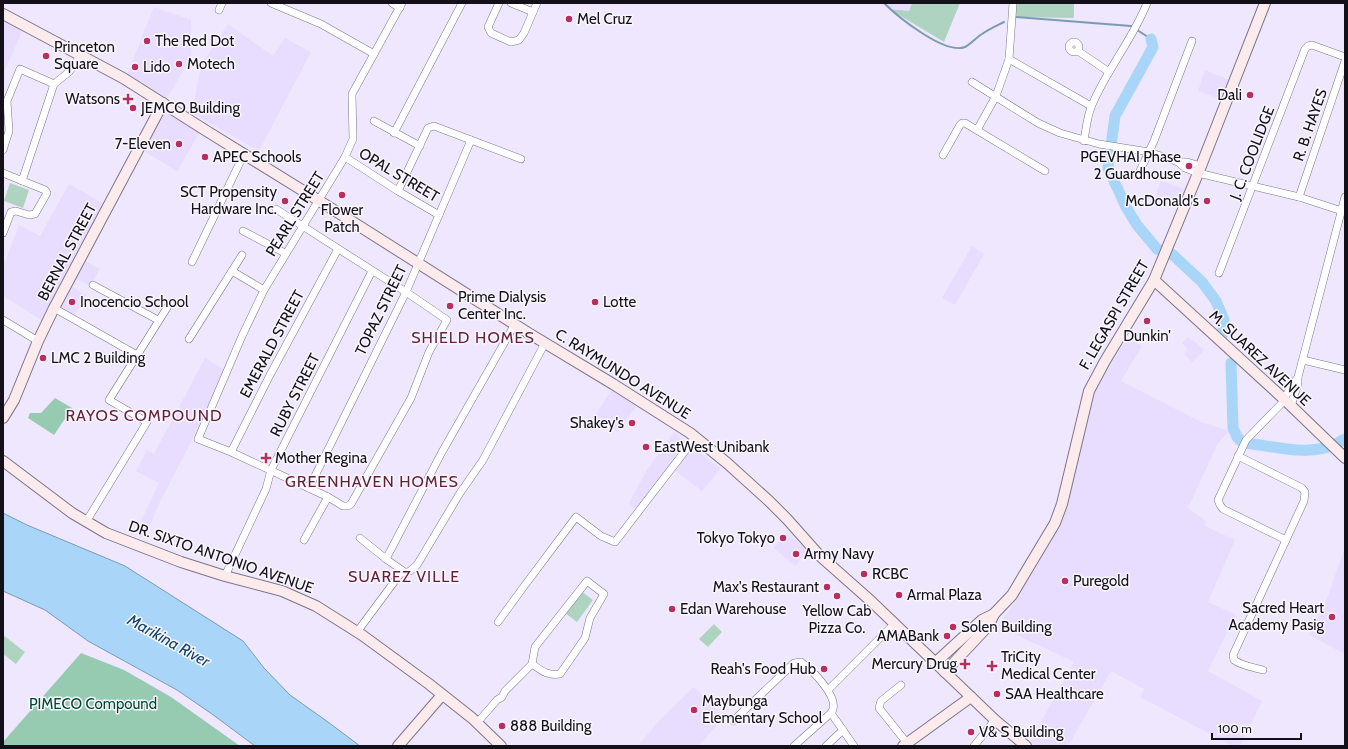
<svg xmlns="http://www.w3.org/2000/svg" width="1348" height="749" viewBox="0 0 1348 749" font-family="Cabin,sans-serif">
	<rect width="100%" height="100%" fill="#eee7fd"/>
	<!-- built -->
	<g fill="#e8ddff">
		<polygon points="882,3 912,3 909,11 889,9"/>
		<polygon points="154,7 191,20 191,58 166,99 127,75"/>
		<polygon points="3,19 23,29 3,75"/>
		<polygon points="228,24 273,56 285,38 311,52 259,151 192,113 201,65"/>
		<polygon points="1205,70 1229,80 1221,99 1198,91"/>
		<polygon points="164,112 200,132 177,171 142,150"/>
		<polygon points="1161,181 1184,189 1177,208 1154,199"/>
		<polygon points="69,184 105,204 43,321 3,296 3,267 19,225 40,236"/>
		<polygon points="972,246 984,254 955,305 942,298"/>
		<polygon points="84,260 100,269 90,286 74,278"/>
		<polygon points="72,287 86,295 73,317 59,309"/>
		<polygon points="1127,337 1142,346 1121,381 1201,422 1230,431 1218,443 1188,508 1206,521 1205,526 1235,540 1208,602 1236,615 1208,671 1262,701 1240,746 1233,746 1140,697 1144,689 1111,671 1068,746 1035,746 1030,742 1074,662 998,626 1013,605 1063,519 1093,395"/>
		<polygon points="1188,337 1192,341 1193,340 1204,350 1192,362 1184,354 1188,350 1182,343"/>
		<polygon points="205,358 225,370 210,405 159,504 144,538 135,534 159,483 136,471 147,450 154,454"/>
		<polygon points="612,390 636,406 618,432 595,416"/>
		<polygon points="674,432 687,443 636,509 629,503 647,470"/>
		<polygon points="692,446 720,469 702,491 673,469"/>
		<polygon points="786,533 808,551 795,566 774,548"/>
		<polygon points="1345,547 1345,654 1309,635 1327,599"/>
		<polygon points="694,687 724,717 698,746 638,746 660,720"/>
	</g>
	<!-- green -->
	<g fill="#aed4c1">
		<polygon points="912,3 960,3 944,42 889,9 909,11"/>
		<polygon points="1015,3 1074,3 1074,18 1016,17"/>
		<polygon points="10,183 29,190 23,208 4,201"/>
		<polygon points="581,591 593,600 577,622 565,613"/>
		<polygon points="714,624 722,632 708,647 699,639"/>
		<polygon points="3,635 25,652 16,664 3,654"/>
	</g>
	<!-- forest -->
	<g fill="#96cbb1">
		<polygon points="55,398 72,408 54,435 28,418 30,413 41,413"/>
		<polygon points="81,653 124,670 171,697 240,746 3,746 3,742"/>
	</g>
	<!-- water -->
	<polygon fill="#a9d5f8" stroke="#7c9ab5" points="3,513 27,525 125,566 243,641 264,668 290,695 328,722 360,746 255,746 212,714 177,690 88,641 45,610 3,591"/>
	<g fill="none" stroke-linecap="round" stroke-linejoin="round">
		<!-- stream -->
		<g stroke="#7c9ab5" stroke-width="2">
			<path d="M884 3C898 17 945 55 965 47 971 44 977 37 982 34 989 29 996 26 1004 22"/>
			<polyline points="1016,17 1131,26 1151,39"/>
		</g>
		<!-- river -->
		<g stroke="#a9d5f8" stroke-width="11">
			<polyline points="1151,39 1153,47 1115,116 1108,168 1126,207 1137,225 1157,249 1173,255 1202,282 1216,301 1224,320 1222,336"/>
			<path d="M1231 363 1233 428 1237 437 1242 442C1248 444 1254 444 1260 445 1290 450 1318 456 1345 439"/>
		</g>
		<defs>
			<g id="street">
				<polyline points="271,3 321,24 374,54"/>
				<polyline points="392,3 400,8"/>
				<polyline points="499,3 488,27 491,33 511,42 519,40 524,33 533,12"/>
				<polyline points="511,3 533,12 537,3"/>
				<polyline points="219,10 222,3"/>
				<circle cx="1074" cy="47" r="5"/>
				<polyline points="1078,51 1109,72"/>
				<polyline points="1009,59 1091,106"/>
				<polyline points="972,82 1038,123 1060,133 1099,144 1149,152 1178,162 1187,162 1201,166"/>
				<polyline points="374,121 420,146"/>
				<polyline points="977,130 996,96 1009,59 1013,3"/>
				<polyline points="394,133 462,3"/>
				<path d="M1084 141C1086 129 1087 116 1092 105 1107 69 1133 39 1147 3"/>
				<polyline points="3,150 9,131 7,101 20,69 54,84"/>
				<polyline points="943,155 960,125 962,123 965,123 1045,171"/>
				<polyline points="345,157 398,191 439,215"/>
				<polyline points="1178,162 1185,168 1198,173 1299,197 1345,212"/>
				<polyline points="3,173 45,190 47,193 35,214 29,215 16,211 11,212 3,233"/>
				<polyline points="1138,175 1154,141 1192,41"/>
				<polyline points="22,181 54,84 69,72 81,55"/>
				<polyline points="398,191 428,128 434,126 521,159"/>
				<polyline points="1299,197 1345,61"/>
				<polyline points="276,209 406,292 447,320 429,352 411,398 351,504 348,506 343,506 328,497"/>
				<polyline points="243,231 285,253"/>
				<polyline points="192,262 244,154"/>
				<polyline points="232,271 264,290"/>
				<polyline points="1219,273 1305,49 1308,46 1312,45 1345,57"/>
				<polyline points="93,285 158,320"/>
				<polyline points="54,308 137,355"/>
				<polyline points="3,320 38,341"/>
				<polyline points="189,339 242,255"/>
				<polyline points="1303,360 1345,370"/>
				<polyline points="1283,398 1285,397 1298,377 1345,197"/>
				<polyline points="1285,400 1246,440 1218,500 1220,505 1223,509 1286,540"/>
				<path d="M1292 407C1291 397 1299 389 1298 379"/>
				<polyline points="231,452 270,375 338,249"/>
				<path d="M1238 456 1302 488 1305 492 1304 501 1233 655 1234 660C1242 666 1253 667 1263 670"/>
				<polyline points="309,488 406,292 471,140"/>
				<polyline points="86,522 147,422 109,400 170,303"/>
				<polyline points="360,538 386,559 406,573"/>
				<polyline points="304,540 328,497 231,452 198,439 242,336 264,290 345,157 353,139 352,94 402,3"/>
				<polyline points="386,559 442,452 515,324"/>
				<polyline points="225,576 266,489 271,470 372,271"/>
				<polyline points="498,622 525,585 576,517 601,536 615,542 695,438"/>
				<polyline points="357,632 400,574 410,571 417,565 460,493 483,460 545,343"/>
				<polyline points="901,685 881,701 879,708 907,743"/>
				<polyline points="828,690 895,623"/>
				<polyline points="831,713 854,746"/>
				<path d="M733 721 794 663 801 662C812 670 842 699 831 713L794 746"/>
				<path d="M477 723 497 700 502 697 505 691 532 664 535 647 587 581 604 594 590 618 585 638 560 674C548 676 542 671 532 664"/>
				<polyline points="826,746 843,730"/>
				<polyline points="974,746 995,720"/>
			</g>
			<g id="secondary">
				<polyline points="3,14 123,78 205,130 318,200 530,334 613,384 690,433 727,463 769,501 787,519 819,555 872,602 995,720 1026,746"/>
				<polyline points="1154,280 1285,400 1345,458"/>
				<polyline points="3,418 14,400 38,341 54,308 163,103"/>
				<polyline points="3,461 72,513 106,533 181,562 225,576 282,591 316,606 362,635 429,684 472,718 501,746"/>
				<polyline points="935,663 982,620 994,614"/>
				<polyline points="945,672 989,625 994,614 1012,595 1055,523 1062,504 1089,391 1105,361 1154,280 1201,166 1265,3"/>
				<polyline points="398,746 442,695"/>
				<polyline points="903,746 971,697"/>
			</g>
		</defs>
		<!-- street casing -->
		<use href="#street" stroke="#7c758c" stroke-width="8"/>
		<!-- secondary casing -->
		<use href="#secondary" stroke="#7c758c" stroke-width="12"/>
		<!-- street -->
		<use href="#street" stroke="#fff" stroke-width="7"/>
		<!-- secondary -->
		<use href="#secondary" stroke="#fbebec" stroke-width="10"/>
	</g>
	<!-- markers -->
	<g fill="#ba2d61" stroke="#f9f7fd" stroke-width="1.5">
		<circle cx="569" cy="19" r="4"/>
		<circle cx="147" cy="41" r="4"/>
		<circle cx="46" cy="56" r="4"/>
		<circle cx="179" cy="64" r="4"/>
		<circle cx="135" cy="67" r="4"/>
		<circle cx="1250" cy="95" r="4"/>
		<path d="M126 93h4v4h4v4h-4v4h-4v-4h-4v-4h4z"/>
		<circle cx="133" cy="108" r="4"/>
		<circle cx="179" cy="144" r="4"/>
		<circle cx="205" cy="157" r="4"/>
		<circle cx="1189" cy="166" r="4"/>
		<circle cx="342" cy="195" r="4"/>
		<circle cx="285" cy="201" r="4"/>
		<circle cx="1207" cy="201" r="4"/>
		<circle cx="72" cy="302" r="4"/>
		<circle cx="595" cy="302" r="4"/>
		<circle cx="450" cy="306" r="4"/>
		<circle cx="1147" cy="321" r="4"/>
		<circle cx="43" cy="358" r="4"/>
		<circle cx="632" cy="423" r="4"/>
		<circle cx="646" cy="447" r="4"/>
		<path d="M264 452h4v4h4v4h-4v4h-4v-4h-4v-4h4z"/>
		<circle cx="783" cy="538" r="4"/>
		<circle cx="796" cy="554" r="4"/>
		<circle cx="864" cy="574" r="4"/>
		<circle cx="1065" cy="581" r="4"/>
		<circle cx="827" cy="587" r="4"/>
		<circle cx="899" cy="595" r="4"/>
		<circle cx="837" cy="596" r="4"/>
		<circle cx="672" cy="609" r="4"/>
		<circle cx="1332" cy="617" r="4"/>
		<circle cx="953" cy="627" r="4"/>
		<circle cx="947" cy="636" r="4"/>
		<path d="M963 658h4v4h4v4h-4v4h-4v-4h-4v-4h4z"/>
		<path d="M990 660h4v4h4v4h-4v4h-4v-4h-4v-4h4z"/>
		<circle cx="824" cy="669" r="4"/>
		<circle cx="997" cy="694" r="4"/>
		<circle cx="694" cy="710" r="4"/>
		<circle cx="502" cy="726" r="4"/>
		<circle cx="971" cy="732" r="4"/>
	</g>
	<g text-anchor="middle" stroke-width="3" stroke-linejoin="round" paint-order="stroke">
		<!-- poi labels -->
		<g font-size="15" fill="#131019" stroke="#f9f7fd" text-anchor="start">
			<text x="577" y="24">Mel Cruz</text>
			<text x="155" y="46">The Red Dot</text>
			<text x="54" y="52">Princeton<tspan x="54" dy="17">Square</tspan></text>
			<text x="187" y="69">Motech</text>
			<text x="143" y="72">Lido</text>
			<text x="1242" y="100" text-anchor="end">Dali</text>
			<text x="120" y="104" text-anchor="end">Watsons</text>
			<text x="141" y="113">JEMCO Building</text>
			<text x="171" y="149" text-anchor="end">7-Eleven</text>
			<text x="213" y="162">APEC Schools</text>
			<text x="1181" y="162" text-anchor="end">PGEVHAI Phase<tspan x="1181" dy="17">2 Guardhouse</tspan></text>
			<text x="277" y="197" text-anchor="end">SCT Propensity<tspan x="277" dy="17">Hardware Inc.</tspan></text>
			<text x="1199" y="206" text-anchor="end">McDonald's</text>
			<text x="342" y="215" text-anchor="middle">Flower<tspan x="342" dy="17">Patch</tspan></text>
			<text x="458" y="302">Prime Dialysis<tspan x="458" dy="17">Center Inc.</tspan></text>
			<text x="80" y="307">Inocencio School</text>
			<text x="603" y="307">Lotte</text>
			<text x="1147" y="341" text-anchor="middle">Dunkin'</text>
			<text x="51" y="363">LMC 2 Building</text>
			<text x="624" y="428" text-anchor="end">Shakey's</text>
			<text x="654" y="452">EastWest Unibank</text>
			<text x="275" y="463">Mother Regina</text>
			<text x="775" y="543" text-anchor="end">Tokyo Tokyo</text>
			<text x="804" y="559">Army Navy</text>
			<text x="872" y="579">RCBC</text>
			<text x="1073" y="586">Puregold</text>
			<text x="819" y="592" text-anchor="end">Max's Restaurant</text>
			<text x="907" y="600">Armal Plaza</text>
			<text x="1324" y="613" text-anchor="end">Sacred Heart<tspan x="1324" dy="17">Academy Pasig</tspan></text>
			<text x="680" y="614">Edan Warehouse</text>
			<text x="837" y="616" text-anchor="middle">Yellow Cab<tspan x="837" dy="17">Pizza Co.</tspan></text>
			<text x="961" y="632">Solen Building</text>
			<text x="939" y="641" text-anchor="end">AMABank</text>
			<text x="1001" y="662">TriCity<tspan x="1001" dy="17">Medical Center</tspan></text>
			<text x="957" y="669" text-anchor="end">Mercury Drug</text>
			<text x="816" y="674" text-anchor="end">Reah's Food Hub</text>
			<text x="1005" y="699">SAA Healthcare</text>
			<text x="702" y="706">Maybunga<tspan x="702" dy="17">Elementary School</tspan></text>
			<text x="510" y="731">888 Building</text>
			<text x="979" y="737">V&amp; S Building</text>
		</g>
		<!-- street labels -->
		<g font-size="15" fill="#131019" stroke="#f9f7fd">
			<text transform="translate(1310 125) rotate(-71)" y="5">R. B. HAYES</text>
			<text transform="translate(1252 153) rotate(-69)" y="5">J. C. COOLIDGE</text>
			<text transform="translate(399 175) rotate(31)" y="5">OPAL STREET</text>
			<text transform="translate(295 214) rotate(-58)" y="5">PEARL STREET</text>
			<text transform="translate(67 252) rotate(-62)" y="5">BERNAL STREET</text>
			<text transform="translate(381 310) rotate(-64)" y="5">TOPAZ STREET</text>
			<text transform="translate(1114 315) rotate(-60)" y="5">F. LEGASPI STREET</text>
			<text transform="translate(272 344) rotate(-62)" y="5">EMERALD STREET</text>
			<text transform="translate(1260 358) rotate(43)" y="5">M. SUAREZ AVENUE</text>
			<text transform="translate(623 374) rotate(32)" y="5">C. RAYMUNDO AVENUE</text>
			<text transform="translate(295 395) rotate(-63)" y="5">RUBY STREET</text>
			<text transform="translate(221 557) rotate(19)" y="5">DR. SIXTO ANTONIO AVENUE</text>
		</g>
		<!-- park labels -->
		<g font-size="15" fill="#004931" stroke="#f9f7fd">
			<text x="93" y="709">PIMECO Compound</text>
		</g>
		<!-- neighbourhood labels -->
		<g font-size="16" letter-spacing="1" fill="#631f35" stroke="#f9f7fd">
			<text x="473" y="343">SHIELD HOMES</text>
			<text x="144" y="421">RAYOS COMPOUND</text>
			<text x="372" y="487">GREENHAVEN HOMES</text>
			<text x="404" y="582">SUAREZ VILLE</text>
		</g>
		<!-- water labels -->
		<g font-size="16" font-style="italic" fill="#104365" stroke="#f9f7fd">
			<text transform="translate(169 640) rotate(29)" y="6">Marikina River</text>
		</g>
	</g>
	<!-- border -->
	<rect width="1348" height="749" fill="none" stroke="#131019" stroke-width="8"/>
	<!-- scale -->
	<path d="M1212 733v6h89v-6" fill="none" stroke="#131019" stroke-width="2"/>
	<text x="1218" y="733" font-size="12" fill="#131019" stroke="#f9f7fd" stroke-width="3" paint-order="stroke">100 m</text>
</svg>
